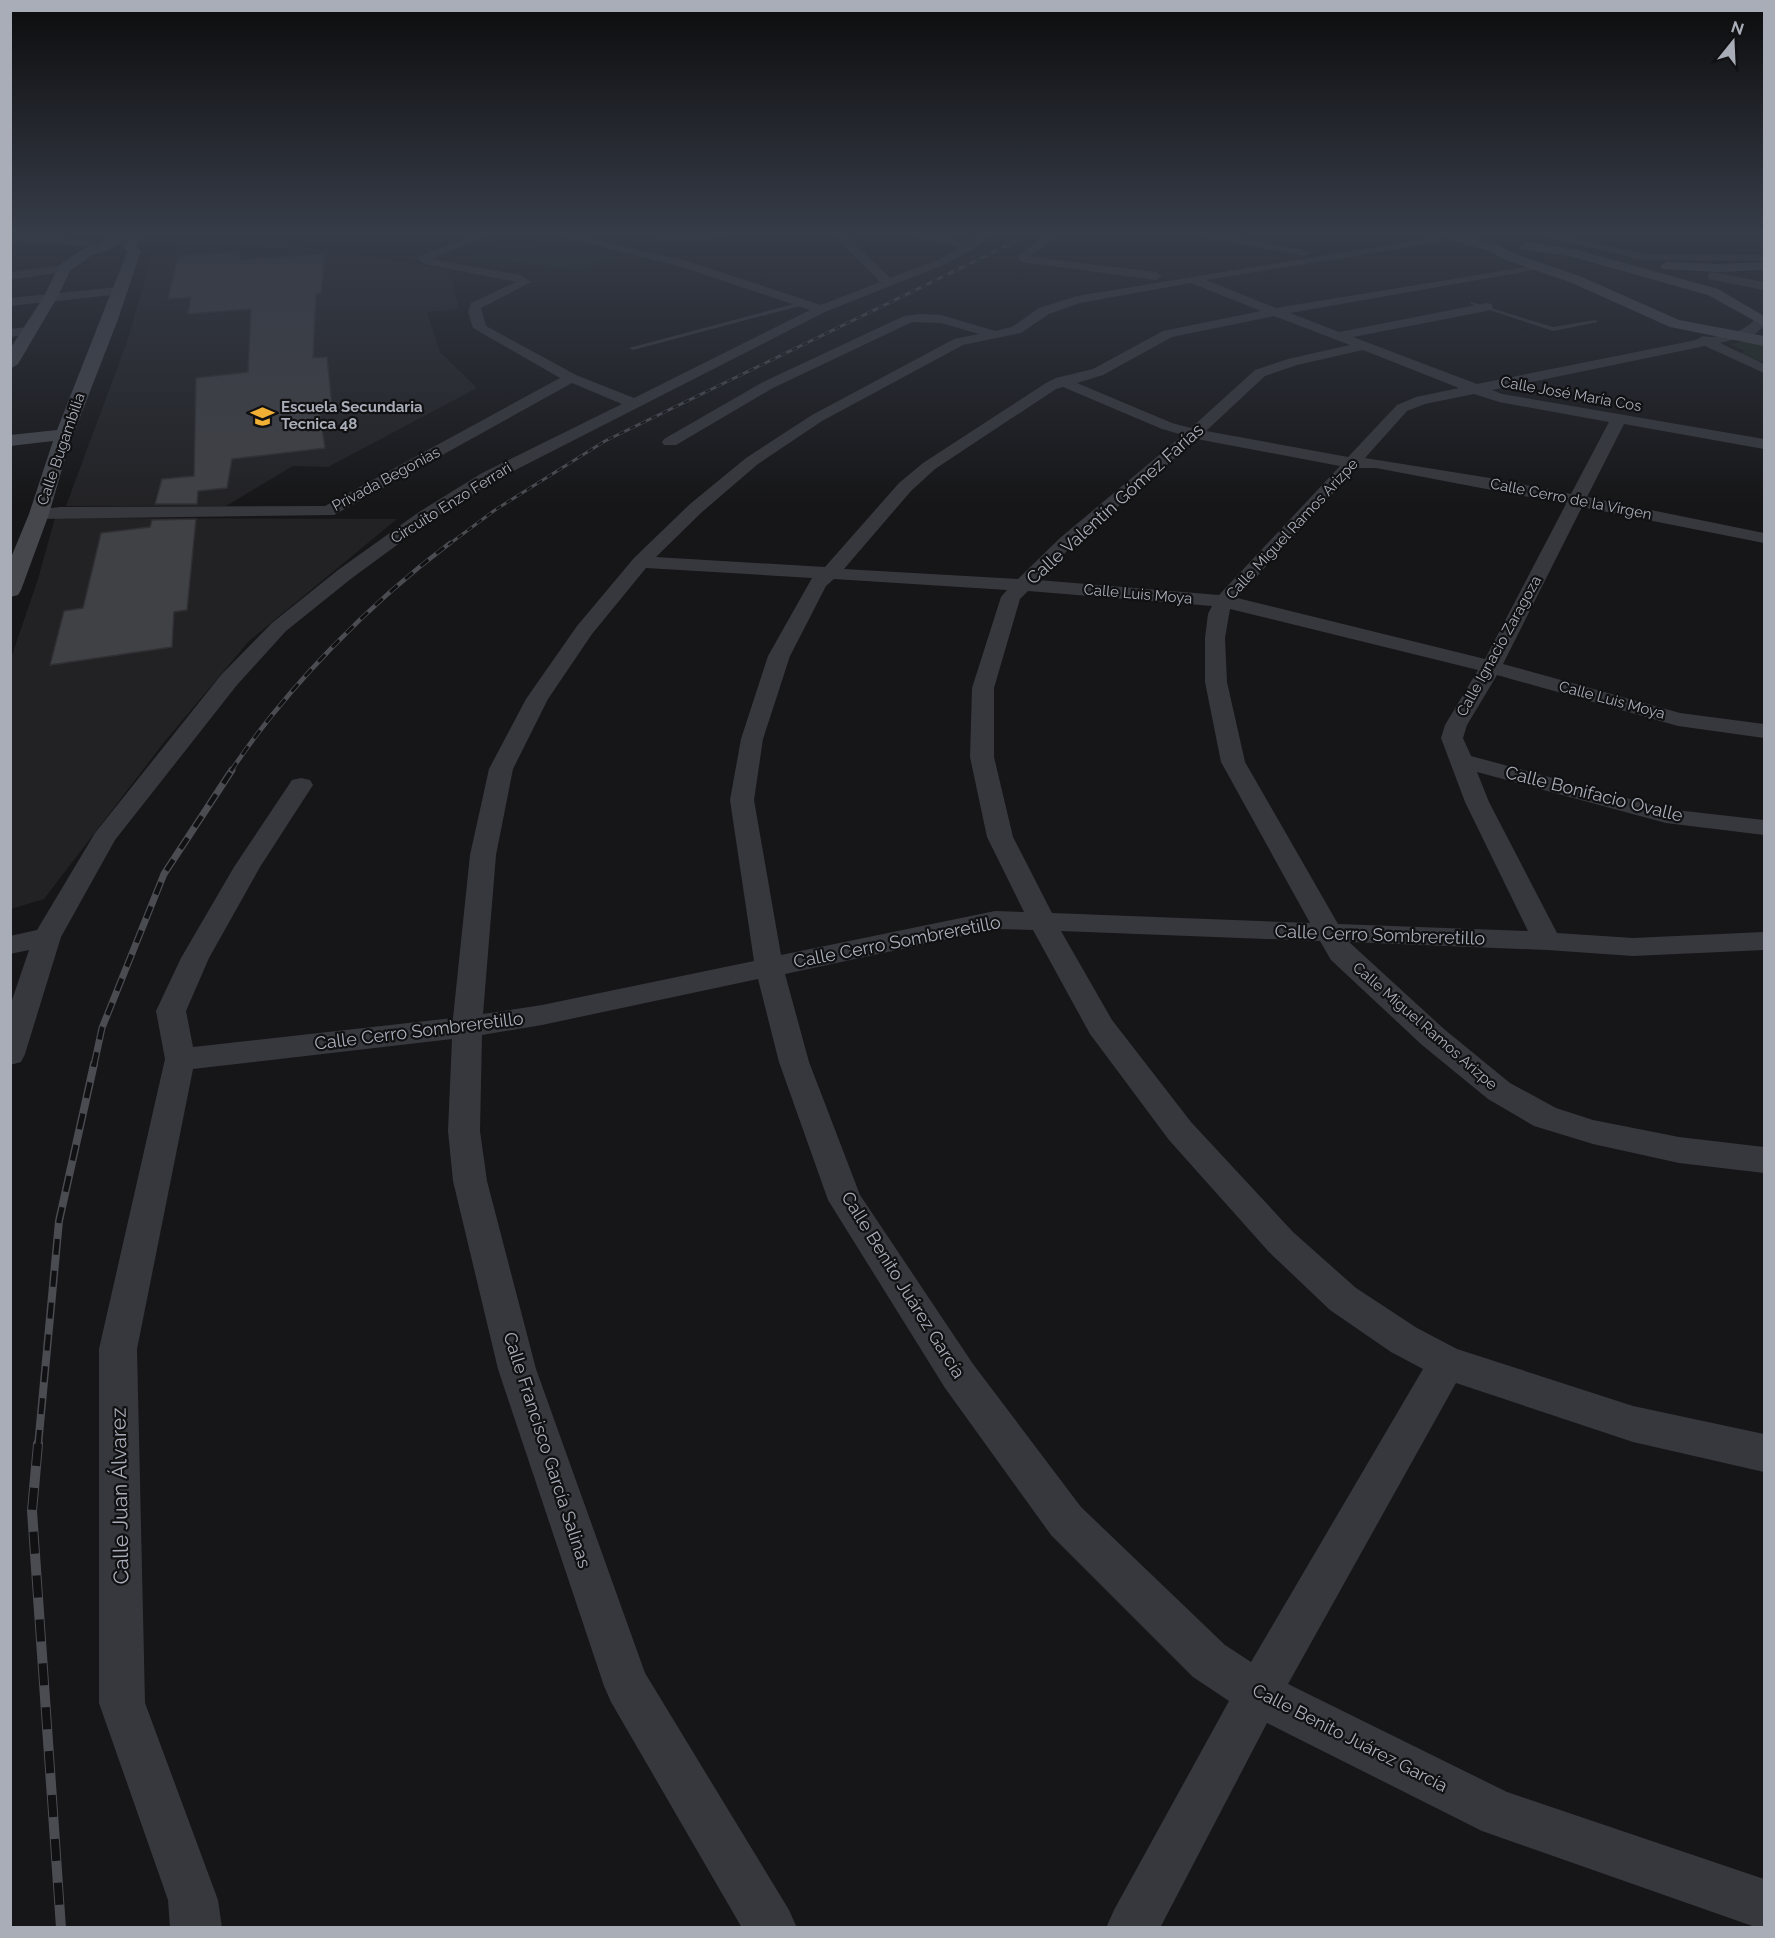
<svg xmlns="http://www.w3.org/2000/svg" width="1775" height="1938" viewBox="0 0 1775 1938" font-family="Raleway,sans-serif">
	<rect width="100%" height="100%" fill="#161618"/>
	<!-- built -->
	<g fill="#222225">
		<polygon points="177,238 258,240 449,270 459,309 427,312 440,352 477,388 328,467 293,466 226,506 66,506 128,339 154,249 175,247"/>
		<polygon points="55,518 397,519 249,641 165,741 44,899 11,909 11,658 38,579"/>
	</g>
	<!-- green -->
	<g fill="#1e261f">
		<polygon points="509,242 613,256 578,271 472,256"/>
		<polygon points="1747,341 1764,345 1764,363 1741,353 1745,351 1730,344"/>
	</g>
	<!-- building -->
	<g fill="#404145" stroke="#303034" stroke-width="1.5">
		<polygon points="240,251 239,260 325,254 321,293 316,294 313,358 327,357 332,406 319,408 325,448 232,459 227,488 198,491 197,504 155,504 162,479 194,476 196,378 248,372 251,309 188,314 191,297 168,299 178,256"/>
		<polygon points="196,519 187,610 174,612 172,647 50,665 64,611 83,608 101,533 150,527 152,520"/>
	</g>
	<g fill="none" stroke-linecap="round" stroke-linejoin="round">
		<!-- lane -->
		<g fill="#37383d" fill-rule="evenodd">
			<polygon points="805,301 807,304 633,350 629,348"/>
			<polygon points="1471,302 1553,327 1595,320 1598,322 1553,331 1471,304"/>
		</g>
		<!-- street -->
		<g fill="#37383d" fill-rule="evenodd">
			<polygon points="477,234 494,234 430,259 520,275 531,282 481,308 486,326 576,375 634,398 810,310 685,268 551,234 572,234 693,263 821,305 880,282 833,234 845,234 890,278 940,259 959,247 903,234 928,234 967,242 980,234 993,234 975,248 948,263 825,312 494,481 431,520 352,578 286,631 237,685 115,840 61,937 25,1054 21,1062 10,1065 10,1006 29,950 10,954 10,936 37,930 95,833 221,675 272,623 338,570 419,512 482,473 622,404 572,383 334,515 39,519 33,518 30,514 33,510 60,507 325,506 560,378 473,328 468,312 471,303 516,282 425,264 415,258"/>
			<polygon points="679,234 736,234 731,237 663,242 657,239 663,236"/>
			<polygon points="1048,234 1061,234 1030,257 1156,272 1162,276 1156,280 1021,262 1018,256 1020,254"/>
			<polygon points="1187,234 1214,234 1304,250 1310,253 1304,256"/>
			<polygon points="1531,234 1554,234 1644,254 1764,255 1764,261 1644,260"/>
			<polygon points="10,235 93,241 99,244 93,247 10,241"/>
			<path d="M1437 237 1441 238V242L1206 280 1276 308 1544 264 1546 266 1540 269 1290 313 1339 332 1487 303 1491 304 1493 307 1487 311 1353 337 1477 384 1696 340 1703 336C1719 340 1748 331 1756 317L1764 316V326L1755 334 1720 343 1764 364V373L1705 346 1492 390 1502 394 1764 439V449L1624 424 1587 497 1764 533V543L1582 507 1503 664 1680 713 1764 724V738L1678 726 1497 675 1467 725 1463 738 1471 756 1667 809 1764 820V835L1666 823 1477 772 1489 802 1557 933 1633 938 1764 932V950L1633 956 1547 950 1349 942 1444 1029 1510 1083 1556 1108 1593 1120 1679 1137 1764 1147V1173L1679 1163 1593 1144 1534 1126 1488 1099 1422 1045 1331 960 1320 941 1061 931 1112 1020 1191 1122 1293 1232 1356 1288 1417 1328 1457 1349 1633 1406 1764 1434V1472L1633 1442 1456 1383 1288 1684 1507 1792 1764 1879V1928H1758L1482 1831 1267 1723 1160 1928H1106L1114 1910 1229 1701 1193 1677 1051 1535 945 1388 828 1200 779 1062 758 979 542 1025 482 1035 480 1131 487 1181 536 1369 645 1673 789 1910 797 1928H742L611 1702 604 1686 498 1369 453 1181 448 1131 452 1039 193 1069 137 1349 145 1703 218 1900 222 1928H170L168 1900 99 1703V1349L165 1059 156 1011 181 958 234 867 292 780 301 778 310 780 313 785 260 867 209 958 186 1011 193 1047 453 1018 470 855 489 769 526 699 577 626 634 558 690 504 746 458 812 415 954 339 979 334 941 323 912 322 773 388 676 445H664L662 442 664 439 763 382 904 316 920 314 941 315 995 331 1012 327 1039 308 1077 296ZM1191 283 1261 311 1163 331 1093 369 1056 378 1046 383 923 463 899 483 825 567 656 557 702 512 758 464 822 421 963 345 1021 333 1049 314 1080 303ZM1274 316 1350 345 1288 359 1255 370 1191 428 1172 423 1077 383 1103 375 1172 337ZM1363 350 1459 388 1416 397 1397 405 1348 457 1206 431 1265 376 1297 365ZM1063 387 1162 429 1183 435 1060 538 1018 579 844 569 911 491 935 469 1056 389ZM1474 394 1499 402 1609 422 1571 494 1490 478 1365 458 1407 411 1425 404ZM1197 439 1340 466 1219 595 1038 580 1072 546ZM1356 468H1376L1566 504 1485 659 1237 598ZM646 568 812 578 768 656 741 739 730 800 754 961 542 1005 483 1014 496 855 513 769 548 699 592 634ZM834 579 1007 590 1001 597 972 688 970 757 987 837 1024 912 995 911 781 955 754 800 763 739 790 656 826 586ZM1028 591 1212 606 1208 614 1205 638V682L1221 762 1310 923 1052 913 1013 837 994 757V688L1020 599ZM1230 609 1478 670 1445 725 1441 738 1465 802 1528 931 1338 924 1245 762 1227 682 1225 638ZM995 929 1033 930 1090 1034 1169 1140 1269 1252 1330 1310 1391 1352 1423 1369 1251 1662 1225 1645 1081 1507 973 1364 860 1195 809 1062 785 974Z"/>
			<polygon points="64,265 68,267 68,271 10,280 10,272"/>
			<polygon points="1712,272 1764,282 1764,290 1708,279 1708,273"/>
			<polygon points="118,287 122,288 122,294 10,306 10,298"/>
			<polygon points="28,327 35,331 33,334 10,337 10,329"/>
		</g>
		<!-- secondary -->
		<g fill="#45474d" fill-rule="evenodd">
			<polygon points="116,234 145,234 136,246 141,251 117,322 68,448 49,514 21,590 18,595 10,597 10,560 29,514 53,441 10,446 10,435 57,430 127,252 123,247 130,237 107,251 92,255 70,271 58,296 18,364 10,369 10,349 44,296 59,266 82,249 97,245"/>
			<path d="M1432 234C1458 234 1490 239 1513 253L1582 277 1679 320 1764 336V346L1670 327 1572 283 1503 259 1494 253Z"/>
			<polygon points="1525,242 1574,249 1718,289 1764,316 1764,326 1708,295 1573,257 1520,249 1519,246"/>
			<polygon points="1667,262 1718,264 1764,262 1764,270 1718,272 1662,269 1660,266"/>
		</g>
		<defs>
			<polyline id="rail-far4" points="448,545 495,510 605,441 1010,244 1025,234"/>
			<path id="rail-far3" d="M231 771C286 688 370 603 450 543"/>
			<polyline id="rail-far2" points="94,1065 102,1028 164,874 232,770"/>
			<polyline id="rail-far1" points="38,1446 59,1221 94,1064"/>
			<polyline id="rail" points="38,1444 32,1511 61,1928"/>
		</defs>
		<!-- rail-far4 casing -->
		<use href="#rail-far4" stroke="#4a4c52" stroke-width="3"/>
		<!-- rail-far3 casing -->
		<use href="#rail-far3" stroke="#4a4c52" stroke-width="4.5"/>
		<!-- rail-far2 casing -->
		<use href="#rail-far2" stroke="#4a4c52" stroke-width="7"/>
		<!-- rail-far1 casing -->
		<use href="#rail-far1" stroke="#4a4c52" stroke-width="8"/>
		<!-- rail casing -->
		<use href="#rail" stroke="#4a4c52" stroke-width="10"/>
		<!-- rail-far4 -->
		<use href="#rail-far4" stroke="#111113" stroke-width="2" stroke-dasharray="6" stroke-linecap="butt"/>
		<!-- rail-far3 -->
		<use href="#rail-far3" stroke="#111113" stroke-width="3" stroke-dasharray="10" stroke-linecap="butt"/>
		<!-- rail-far2 -->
		<use href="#rail-far2" stroke="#111113" stroke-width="4.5" stroke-dasharray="13" stroke-linecap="butt"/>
		<!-- rail-far1 -->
		<use href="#rail-far1" stroke="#111113" stroke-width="5" stroke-dasharray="16" stroke-linecap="butt"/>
		<!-- rail -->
		<use href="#rail" stroke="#111113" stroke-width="8" stroke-dasharray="22" stroke-linecap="butt"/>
	</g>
	<!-- sky -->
	<linearGradient id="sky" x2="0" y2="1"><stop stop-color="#0c0c0d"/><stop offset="0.46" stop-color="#363c48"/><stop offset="1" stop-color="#363c48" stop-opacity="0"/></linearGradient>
	<rect width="1775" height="506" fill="url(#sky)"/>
	<!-- icons -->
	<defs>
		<symbol id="school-bare" viewBox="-9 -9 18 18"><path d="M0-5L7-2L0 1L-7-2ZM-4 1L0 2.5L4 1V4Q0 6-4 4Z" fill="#f2b134" stroke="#111113" stroke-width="2.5" paint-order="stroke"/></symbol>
	</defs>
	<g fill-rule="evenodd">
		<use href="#school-bare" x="246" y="400" width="33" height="33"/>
	</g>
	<g text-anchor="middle" stroke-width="4.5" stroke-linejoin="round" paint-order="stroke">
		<!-- far-street labels -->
		<g font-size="15" fill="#a8adb8" stroke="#111113">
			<text transform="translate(1571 394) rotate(10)" y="5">Calle José María Cos</text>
			<text transform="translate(61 449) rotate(-71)" y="5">Calle Bugambilia</text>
			<text transform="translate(386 479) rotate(-28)" y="5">Privada Begonias</text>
			<text transform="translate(1571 499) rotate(11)" y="5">Calle Cerro de la Virgen</text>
			<text transform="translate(451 503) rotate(-32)" y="5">Circuito Enzo Ferrari</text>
			<text transform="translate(1292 529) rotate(-47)" y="5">Calle Miguel Ramos Arizpe</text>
			<text transform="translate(1138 594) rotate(5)" y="5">Calle Luis Moya</text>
			<text transform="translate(1499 646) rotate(-61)" y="5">Calle Ignacio Zaragoza</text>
			<text transform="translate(1612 700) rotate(15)" y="5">Calle Luis Moya</text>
			<text transform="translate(1425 1026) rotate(41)" y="5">Calle Miguel Ramos Arizpe</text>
		</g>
		<!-- far-poi labels -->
		<g font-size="15" font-weight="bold" fill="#a8adb8" stroke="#111113" text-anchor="start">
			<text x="281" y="412">Escuela Secundaria<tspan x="281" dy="17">Tecnica 48</tspan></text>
		</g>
		<!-- street labels -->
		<g font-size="18" fill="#a8adb8" stroke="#111113">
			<text transform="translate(1115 504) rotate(-42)" y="6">Calle Valentín Gómez Farías</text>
			<text transform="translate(1594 794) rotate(14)" y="6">Calle Bonifacio Ovalle</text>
			<text transform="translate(1380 935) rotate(2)" y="6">Calle Cerro Sombreretillo</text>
			<text transform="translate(897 942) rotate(-11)" y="6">Calle Cerro Sombreretillo</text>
			<text transform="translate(419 1031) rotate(-7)" y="6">Calle Cerro Sombreretillo</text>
			<text transform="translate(903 1285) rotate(58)" y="6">Calle Benito Juárez García</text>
			<text transform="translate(547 1450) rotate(72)" y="6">Calle Francisco García Salinas</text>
			<text transform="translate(1350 1738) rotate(27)" y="6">Calle Benito Juárez García</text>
		</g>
		<!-- near-street labels -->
		<g font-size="21" fill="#a8adb8" stroke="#111113">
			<text transform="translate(120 1496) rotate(-91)" y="7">Calle Juan Álvarez</text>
		</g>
	</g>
	<!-- border -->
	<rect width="1775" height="1938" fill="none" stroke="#a8adb8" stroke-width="24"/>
	<!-- north arrow -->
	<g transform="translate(1733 42) rotate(18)" stroke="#111113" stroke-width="4.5" paint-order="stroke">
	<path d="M0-4.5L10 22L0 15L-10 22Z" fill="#a8adb8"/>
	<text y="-9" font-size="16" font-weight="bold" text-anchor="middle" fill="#a8adb8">N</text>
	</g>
</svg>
